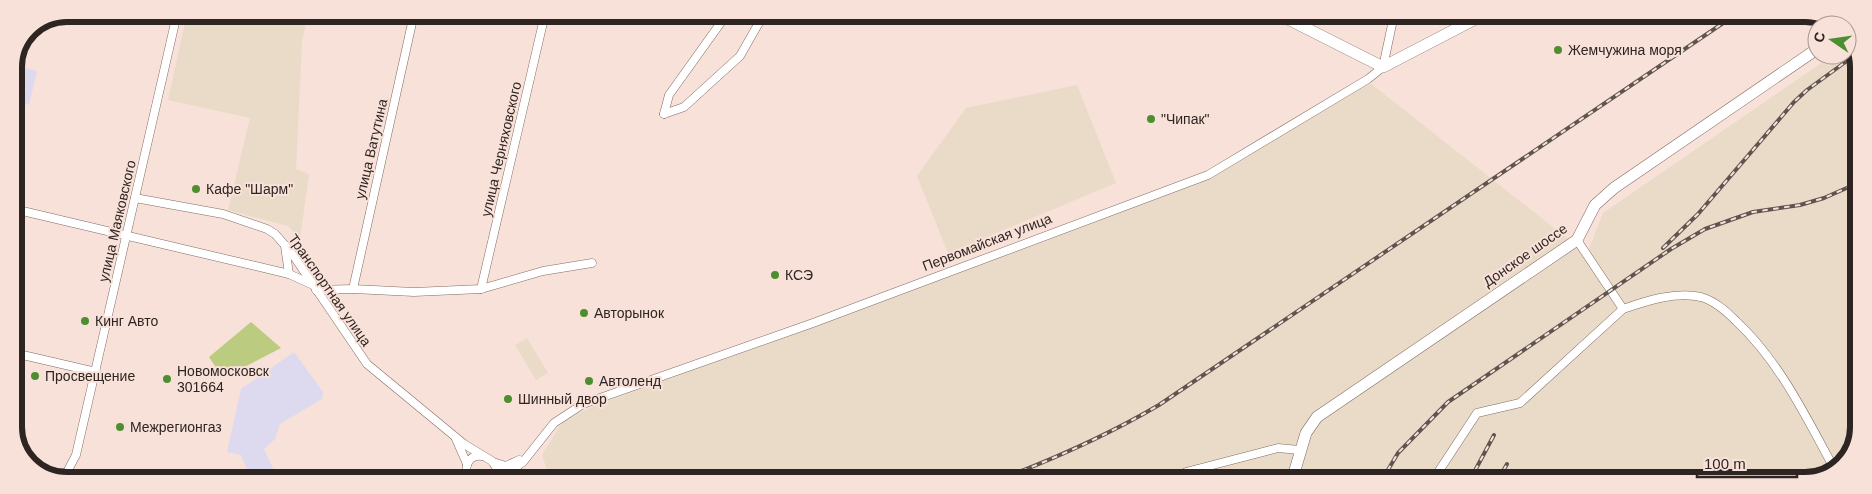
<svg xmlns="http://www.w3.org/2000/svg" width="1872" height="494" viewBox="0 0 1872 494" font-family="Arial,sans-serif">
	<rect width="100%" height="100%" fill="#f8e1d8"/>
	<!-- industrial -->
	<g fill="#e9dbc8">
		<polygon points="187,14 308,14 302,42 296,169 309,174 300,239 288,226 228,210 250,118 168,100"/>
		<polygon points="1850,43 1858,64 1856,440 1837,469 1805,480 550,479 542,455 563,421 594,406 1206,180 1370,83 1587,254 1603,213 1833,55 1847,55 1847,45"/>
		<polygon points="1077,85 1116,183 948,253 917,176 966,108"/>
		<polygon points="527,338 548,373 536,380 515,345"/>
	</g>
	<!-- education -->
	<g fill="#dddaf0">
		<polygon points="15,65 37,71 29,105 14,101"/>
		<polygon points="294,352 323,392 322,399 280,424 275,439 264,449 278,479 251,479 241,455 227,452 241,389"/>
	</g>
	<!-- green -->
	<polygon fill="#bbcb7f" points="251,322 281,348 223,378 209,357"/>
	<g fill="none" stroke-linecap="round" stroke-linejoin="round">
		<defs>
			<g id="street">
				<polyline points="664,114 684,107 740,56 764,14"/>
				<polyline points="664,114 669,95 727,14"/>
				<polyline points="135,198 223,214 267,229 275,234 291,252 367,364 464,444 492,461 498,470 496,479"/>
				<polyline points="14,209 289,274 311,284"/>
				<path d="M1577 240 1623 309C1646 301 1676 291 1701 297 1715 301 1726 311 1736 321 1780 362 1806 417 1835 470"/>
				<polyline points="285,246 289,274"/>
				<polyline points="353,289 414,14"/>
				<polyline points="481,289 545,14"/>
				<polyline points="316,290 353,289 414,292 481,289 543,271 592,263"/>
				<polyline points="14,353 96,372"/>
				<polyline points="456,439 467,464"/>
				<polyline points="493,462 506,466 519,460"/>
				<polyline points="52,477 67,472 76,455 177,14"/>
				<path d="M470 479C462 469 468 454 482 456"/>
				<polyline points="500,479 523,462 554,423 583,404 813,323 1208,175 1368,79 1383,67 1394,15"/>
				<polyline points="1175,480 1186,472 1278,448 1299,450"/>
				<polyline points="1433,480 1477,413 1520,403 1623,309"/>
			</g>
			<g id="secondary">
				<polyline points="1280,15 1383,67 1483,15"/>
				<polyline points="1292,480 1306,433 1317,417 1577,240 1595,205 1614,188 1817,49"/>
			</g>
		</defs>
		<!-- street casing -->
		<use href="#street" stroke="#806c64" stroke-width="9"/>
		<!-- secondary casing -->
		<use href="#secondary" stroke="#806c64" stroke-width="12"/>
		<!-- street -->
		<use href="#street" stroke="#fff" stroke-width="8"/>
		<!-- secondary -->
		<use href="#secondary" stroke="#fff" stroke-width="11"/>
		<defs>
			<g id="rail">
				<polyline points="1663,248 1698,214 1794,102 1807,90 1855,55"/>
				<path d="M1001 479C1056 458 1108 435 1159 405L1735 15"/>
				<polyline points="1382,480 1398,453 1448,402 1671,249 1705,229 1753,212 1800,205 1824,198 1858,183"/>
				<polyline points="1470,480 1494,435"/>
				<polyline points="1498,480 1507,464"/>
				<polyline points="1536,480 1537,478"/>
				<polyline points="1790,480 1806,471"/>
			</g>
		</defs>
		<!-- rail casing -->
		<use href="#rail" stroke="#60544f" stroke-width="4"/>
		<!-- rail -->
		<use href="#rail" stroke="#f8e1d8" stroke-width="2" stroke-dasharray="5.5" stroke-linecap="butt"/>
	</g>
	<!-- markers -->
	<g fill="#4d8e30" stroke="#f8e1d8" stroke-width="2">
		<circle cx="1558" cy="50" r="5"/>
		<circle cx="1151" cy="119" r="5"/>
		<circle cx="196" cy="189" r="5"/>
		<circle cx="775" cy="275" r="5"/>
		<circle cx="584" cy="313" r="5"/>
		<circle cx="85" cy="321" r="5"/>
		<circle cx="35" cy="376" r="5"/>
		<circle cx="167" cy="379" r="5"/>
		<circle cx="589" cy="381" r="5"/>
		<circle cx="508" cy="399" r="5"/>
		<circle cx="120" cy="427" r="5"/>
	</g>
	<g text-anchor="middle" stroke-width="4" stroke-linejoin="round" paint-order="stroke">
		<!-- poi labels -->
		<g font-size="14" fill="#2e2522" stroke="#f8e1d8" text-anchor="start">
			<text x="1568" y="55">Жемчужина моря</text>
			<text x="1161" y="124">"Чипак"</text>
			<text x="206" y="194">Кафе "Шарм"</text>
			<text x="785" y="280">КСЭ</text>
			<text x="594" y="318">Авторынок</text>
			<text x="95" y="326">Кинг Авто</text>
			<text x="177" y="376">Новомосковск<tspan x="177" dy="16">301664</tspan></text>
			<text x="45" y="381">Просвещение</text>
			<text x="599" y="386">Автоленд</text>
			<text x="518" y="404">Шинный двор</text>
			<text x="130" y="432">Межрегионгаз</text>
		</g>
		<!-- street labels -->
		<g font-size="14" fill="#2e2522" stroke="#f8e1d8">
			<text transform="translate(371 149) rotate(-77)" y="5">улица Ватутина</text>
			<text transform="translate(501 149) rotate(-77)" y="5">улица Черняховского</text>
			<text transform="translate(117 221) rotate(-77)" y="5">улица Маяковского</text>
			<text transform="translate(987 242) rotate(-21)" y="5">Первомайская улица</text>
			<text transform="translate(1525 255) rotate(-35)" y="5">Донское шоссе</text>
			<text transform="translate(330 290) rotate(55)" y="5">Транспортная улица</text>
		</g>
	</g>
	<!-- crop -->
	<path d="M0 0H1872V494H0ZM67 22H1805A45 45 0 0 1 1850 67V427A45 45 0 0 1 1805 472H67A45 45 0 0 1 22 427V67A45 45 0 0 1 67 22Z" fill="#f8e1d8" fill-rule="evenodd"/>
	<path fill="none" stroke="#2e2522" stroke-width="6" d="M67 22H1805A45 45 0 0 1 1850 67V427A45 45 0 0 1 1805 472H67A45 45 0 0 1 22 427V67A45 45 0 0 1 67 22Z"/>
	<!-- north arrow -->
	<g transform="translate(1832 40) rotate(283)"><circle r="24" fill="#f8e1d8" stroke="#a7968f"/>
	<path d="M0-4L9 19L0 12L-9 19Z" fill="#4d8e30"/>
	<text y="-8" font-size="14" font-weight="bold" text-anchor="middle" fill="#2e2522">С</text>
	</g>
	<!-- scale -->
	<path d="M1697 469v8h100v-8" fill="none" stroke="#2e2522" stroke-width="2.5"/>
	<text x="1704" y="469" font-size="15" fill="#2e2522" stroke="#f8e1d8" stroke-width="4" paint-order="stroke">100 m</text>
</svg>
